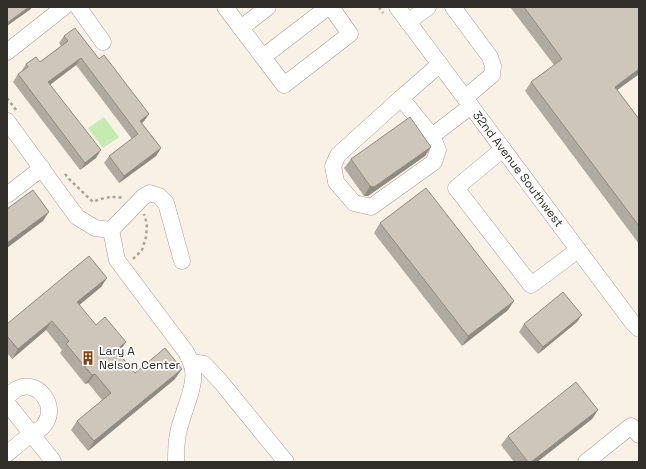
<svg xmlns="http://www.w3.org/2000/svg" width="646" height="469" viewBox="0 0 646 469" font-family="'Space Grotesk',sans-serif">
	<rect width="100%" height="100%" fill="#faf1e6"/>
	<!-- green -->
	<polygon fill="#c6ebb1" points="104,117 119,137 103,148 88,128"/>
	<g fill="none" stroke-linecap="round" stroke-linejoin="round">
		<defs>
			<g id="minor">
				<polyline points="78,7 103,42"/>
				<polyline points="225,7 284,85 350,34 331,7"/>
				<polyline points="397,7 632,322 639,329"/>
				<polyline points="453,7 490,57 493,66 492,75 465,98"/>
				<polyline points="408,22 428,7"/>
				<polyline points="241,28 268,7"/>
				<polyline points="7,52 64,7"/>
				<polyline points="263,57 328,7"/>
				<polyline points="440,64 401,98 432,136 471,106"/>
				<polyline points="401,98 338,155 333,166 336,182 354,203 371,207 434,162 438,150 432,136"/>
				<polyline points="7,121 77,217 95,228 111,230"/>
				<polyline points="503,149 456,188 531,285 578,250"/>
				<polyline points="7,195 42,168"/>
				<path d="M111 230 117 260 186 352C189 358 192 363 193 370 196 388 181 415 178 434 176 443 176 453 176 462"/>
				<polyline points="111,230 143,197 150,193 159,196 166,203 182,261"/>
				<polyline points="192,362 204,364 220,381 286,462"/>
				<path d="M7 397C10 394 13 391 17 389 38 378 59 407 44 425 41 430 36 431 32 434 23 440 15 447 7 454"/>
				<polyline points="7,403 53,461 52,462"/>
				<polyline points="586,462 631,426 639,435"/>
			</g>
		</defs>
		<!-- minor casing -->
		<use href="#minor" stroke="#a69e93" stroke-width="17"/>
		<!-- path -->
		<g stroke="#a8a299" stroke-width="2.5" stroke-dasharray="3 3" stroke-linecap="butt">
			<polyline points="379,7 383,13"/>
			<polyline points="7,98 16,110"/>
			<path d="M65 174 69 179 93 202C104 197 113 196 124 198"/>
			<polyline points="133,259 142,250 146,237 147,224 144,214"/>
		</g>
		<!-- minor -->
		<use href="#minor" stroke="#fff" stroke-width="16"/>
	</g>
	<!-- wall -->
	<g fill="#b1aaa0">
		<polygon points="510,7 639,7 639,74 617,90 639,119 639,244 525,91 531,82 554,65"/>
		<polygon points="64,36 99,59 149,114 144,121 142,123 161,148 156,156 119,183 104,163 109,156 132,139 76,65 50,85 96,158 80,170 13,82 18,74 21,72 26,64 40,62 61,46 59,43"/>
		<polygon points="431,147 425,156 368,196 364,196 344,168 351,159"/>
		<polygon points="380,223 508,310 462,346 374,233"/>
		<polygon points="107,278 101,287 79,305 96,325 126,342 118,353 135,373 175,379 88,451 71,430 77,421 102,400 88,383 85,384 60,353 62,350 46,330 12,359 7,353 7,324"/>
		<polygon points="577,322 538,354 519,332 524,324"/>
		<polygon points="598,410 592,419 537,462 514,462 501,445 508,436"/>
	</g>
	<!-- shaded-wall -->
	<g fill="#908b82">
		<polygon points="29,7 32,7 31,9 7,26 7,23"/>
		<polygon points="81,58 76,65 43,90 48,82"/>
		<polygon points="639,69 639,74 609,96 615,87"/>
		<polygon points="149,114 144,121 135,128 140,121"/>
		<polygon points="431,147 425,156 368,196 364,196 370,186"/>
		<polygon points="161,148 156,156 119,183 124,176"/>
		<polygon points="101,150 96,158 80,170 85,163"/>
		<polygon points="49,212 43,221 7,248 7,243"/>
		<polygon points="107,278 101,287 71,312 77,302"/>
		<polygon points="514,301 508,310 462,346 468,336"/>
		<polygon points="582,315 577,322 538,354 543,347"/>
		<polygon points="52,321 46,330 12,359 18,349"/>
		<polygon points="126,342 120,351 110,360 116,350"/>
		<polygon points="182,369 175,379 88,451 94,441"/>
		<polygon points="95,374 88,383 85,384 92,375"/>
		<polygon points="598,410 592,419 537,462 531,462"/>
	</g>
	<!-- building -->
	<g fill="#cec6ba" stroke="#908b82">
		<polygon points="7,7 29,7 7,23"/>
		<polygon points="524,7 639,7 639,69 615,87 639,119 639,226 531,82 562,59"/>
		<polygon points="75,28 99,59 104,55 149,114 140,121 161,148 124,176 109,156 138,134 81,58 48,82 101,150 85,163 18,74 28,67 26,64 36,57 40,62 68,41 64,36"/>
		<polygon points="410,117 431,147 374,187 370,186 351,159"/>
		<polygon points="426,188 514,301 468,336 380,223"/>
		<polygon points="33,190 49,212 7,243 7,209"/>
		<polygon points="89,256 107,278 77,302 96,325 105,317 126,342 116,350 135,373 165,348 182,369 94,441 77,421 111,393 95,374 92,375 66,344 69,341 52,321 18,349 7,336 7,324"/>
		<polygon points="563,292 582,315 543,347 524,324"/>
		<polygon points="576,382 598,410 531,462 528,462 508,436"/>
	</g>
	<!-- icons -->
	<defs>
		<symbol id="building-bare" viewBox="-9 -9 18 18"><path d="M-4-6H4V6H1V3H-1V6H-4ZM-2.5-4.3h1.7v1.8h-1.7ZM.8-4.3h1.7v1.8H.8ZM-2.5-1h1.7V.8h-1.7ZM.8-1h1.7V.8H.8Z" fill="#85440f" stroke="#fff" stroke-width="2.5" paint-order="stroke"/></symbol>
	</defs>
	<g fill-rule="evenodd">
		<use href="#building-bare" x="78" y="348" width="20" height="20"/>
	</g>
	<g text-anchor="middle" stroke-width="3.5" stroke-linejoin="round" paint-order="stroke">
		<!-- street labels -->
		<g font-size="12" fill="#322f2a" stroke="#fff">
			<text transform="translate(518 169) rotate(53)" y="4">32nd Avenue Southwest</text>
		</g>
		<!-- poi labels -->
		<g font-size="12" fill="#322f2a" stroke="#fff" text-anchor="start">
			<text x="99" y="355">Lary A<tspan x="99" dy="14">Nelson Center</tspan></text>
		</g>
	</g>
	<!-- border -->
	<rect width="646" height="469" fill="none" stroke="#322f2a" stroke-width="16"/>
</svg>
